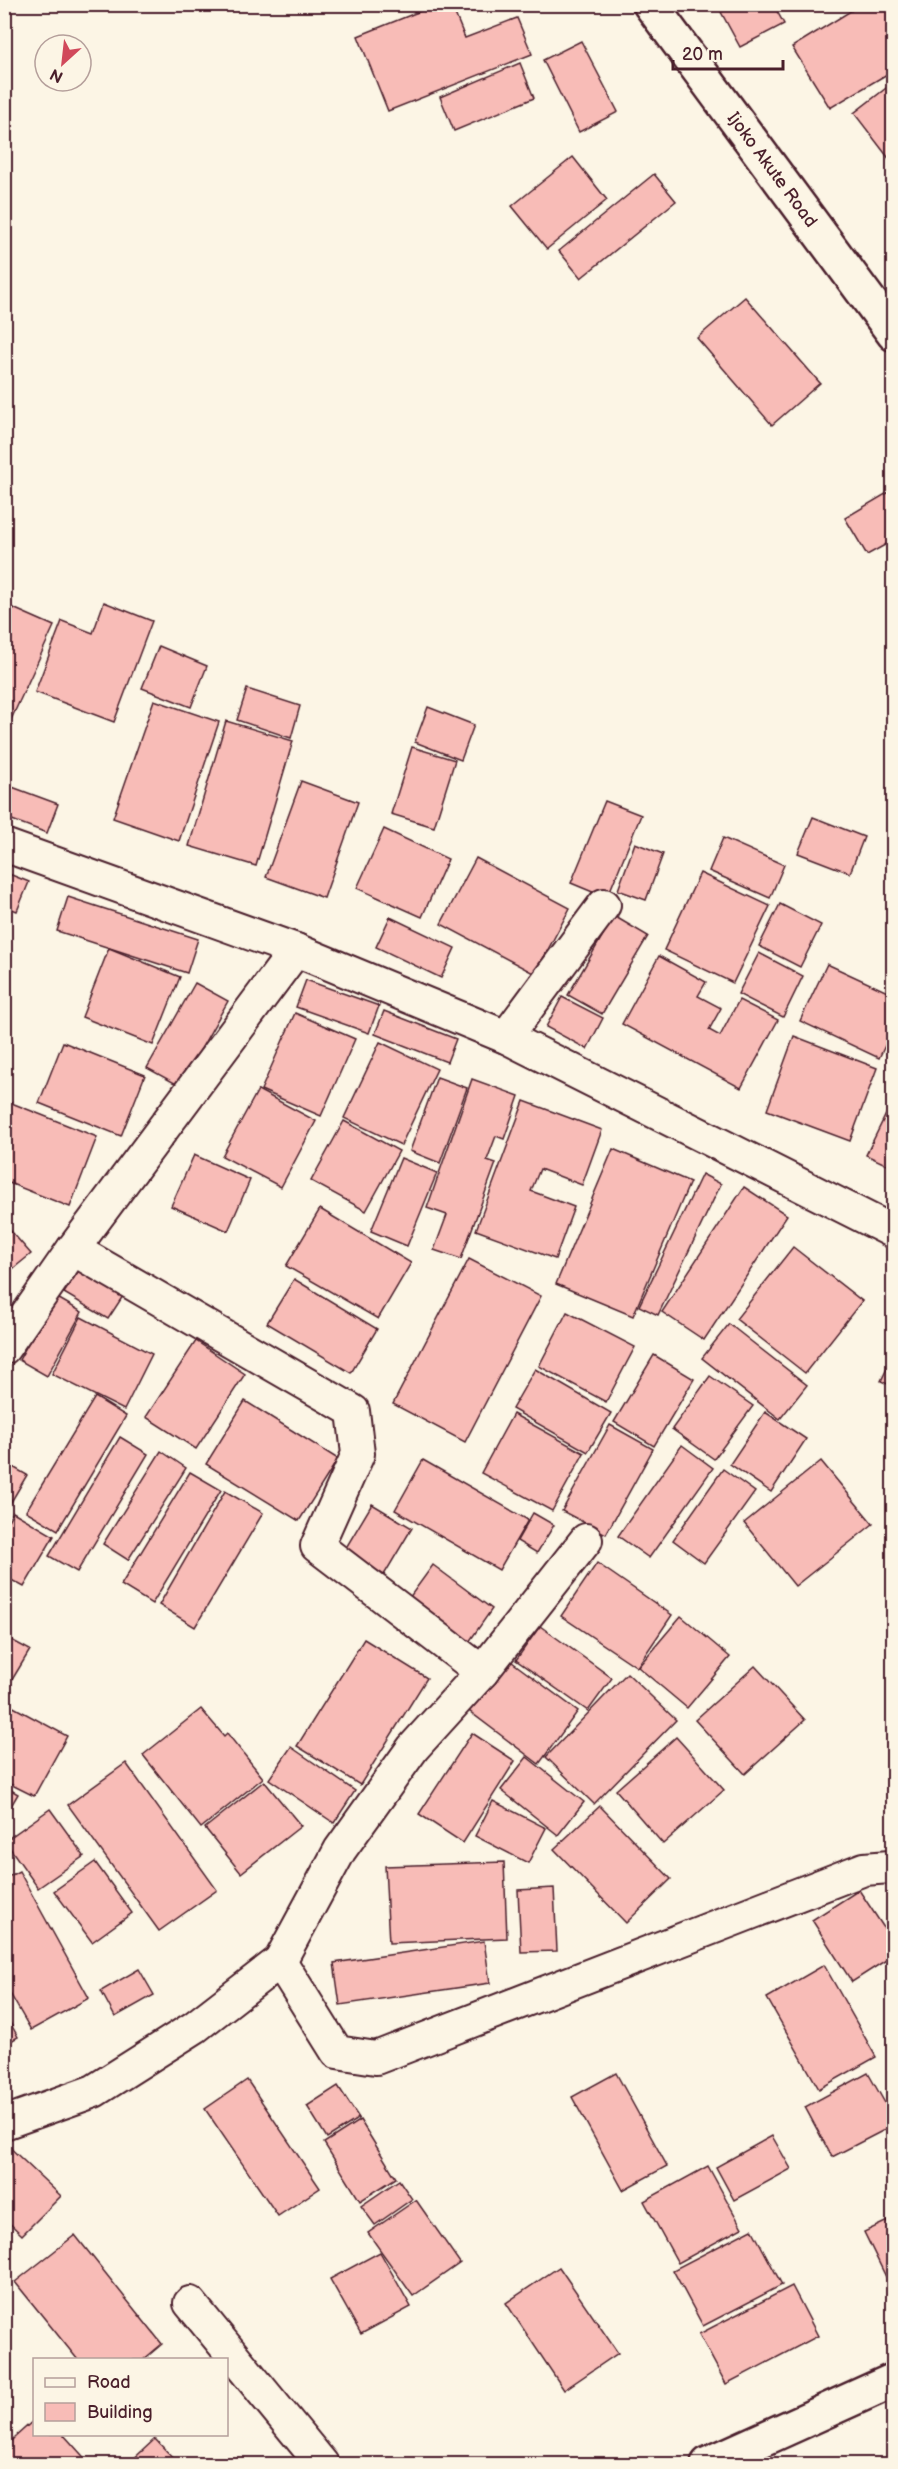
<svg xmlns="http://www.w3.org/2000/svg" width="898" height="2469" viewBox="0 0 898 2469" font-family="'Balsamiq Sans',sans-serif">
	<rect width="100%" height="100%" fill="#fcf5e5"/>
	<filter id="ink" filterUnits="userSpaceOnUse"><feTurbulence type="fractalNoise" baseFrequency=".0167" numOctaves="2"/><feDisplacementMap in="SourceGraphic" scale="12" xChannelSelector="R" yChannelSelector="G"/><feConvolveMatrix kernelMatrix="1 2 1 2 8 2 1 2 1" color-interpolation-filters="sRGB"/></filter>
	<g filter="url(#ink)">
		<!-- building -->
		<g fill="#f8bcb7" stroke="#4a1f2b" stroke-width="1.5">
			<polygon points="438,4 451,4 465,38 517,18 532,54 388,111 358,36"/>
			<polygon points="735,4 773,4 784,24 740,47 721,12"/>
			<polygon points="862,4 891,4 894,8 894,70 830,108 792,47"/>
			<polygon points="581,41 618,112 579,132 543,60"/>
			<polygon points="520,63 534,98 454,131 440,97"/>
			<polygon points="894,82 894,165 854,113"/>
			<polygon points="573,157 607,200 547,249 512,206"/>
			<polygon points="654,174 676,201 581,278 559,251"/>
			<polygon points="745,297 820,383 772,425 697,338"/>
			<polygon points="894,489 894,540 867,555 845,518"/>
			<polygon points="104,602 152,621 114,722 35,692 62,621 93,633"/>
			<polygon points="4,604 54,626 4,735"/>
			<polygon points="159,646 207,666 191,707 142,688"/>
			<polygon points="247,689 300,706 291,738 237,720"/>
			<polygon points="154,700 219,722 179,841 113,818"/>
			<polygon points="428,707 474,725 461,760 415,742"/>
			<polygon points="226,721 293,741 256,866 189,846"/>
			<polygon points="412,747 455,760 434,827 391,814"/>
			<polygon points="301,781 358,802 324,898 266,877"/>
			<polygon points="4,784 58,804 47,833 4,817"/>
			<polygon points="605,801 641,815 607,898 571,883"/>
			<polygon points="813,817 864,837 850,873 798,853"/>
			<polygon points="384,829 448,859 422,917 357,888"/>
			<polygon points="723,838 784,865 770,898 709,871"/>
			<polygon points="635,843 663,854 646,900 618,890"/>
			<polygon points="476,858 570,908 535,974 441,924"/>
			<polygon points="4,872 29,882 17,911 4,906"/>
			<polygon points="700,873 770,906 733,983 664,950"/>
			<polygon points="68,897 198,939 187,973 57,931"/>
			<polygon points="780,904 821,925 800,967 759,946"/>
			<polygon points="614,916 648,936 602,1014 568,995"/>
			<polygon points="390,917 455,948 441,978 376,947"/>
			<polygon points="109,948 180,977 153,1045 82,1017"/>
			<polygon points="759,953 803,976 783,1017 738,994"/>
			<polygon points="659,956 706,982 698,996 721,1008 709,1030 720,1036 739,1000 778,1020 741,1088 622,1024"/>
			<polygon points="827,964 894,995 894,1027 879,1058 800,1021"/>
			<polygon points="306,980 379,1006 369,1033 296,1007"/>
			<polygon points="195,983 228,1001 180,1086 147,1068"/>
			<polygon points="562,997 603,1018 587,1049 546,1027"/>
			<polygon points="384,1011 456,1039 447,1062 375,1034"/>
			<polygon points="295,1013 355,1039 321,1116 261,1090"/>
			<polygon points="794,1036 877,1068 850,1141 767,1110"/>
			<polygon points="63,1042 145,1075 121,1136 39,1103"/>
			<polygon points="380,1042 437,1069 401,1145 344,1118"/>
			<polygon points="437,1077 467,1088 440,1163 410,1151"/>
			<polygon points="472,1079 519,1096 504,1139 496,1136 487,1160 496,1163 461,1259 434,1250 447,1215 427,1208"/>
			<polygon points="258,1090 316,1121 281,1187 222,1156"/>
			<polygon points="894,1098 894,1168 866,1155"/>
			<polygon points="4,1100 97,1137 70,1207 4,1181"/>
			<polygon points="524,1101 602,1130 582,1185 540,1169 531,1191 574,1207 555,1259 476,1230"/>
			<polygon points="344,1121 399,1151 366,1211 311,1181"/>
			<polygon points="613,1149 690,1182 633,1316 556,1284"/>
			<polygon points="194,1155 250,1180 228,1231 171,1206"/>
			<polygon points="401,1158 437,1173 407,1246 371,1231"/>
			<polygon points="702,1174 721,1184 658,1315 639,1306"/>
			<polygon points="744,1187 787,1215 704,1340 662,1312"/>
			<polygon points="320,1209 411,1263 378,1319 286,1266"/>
			<polygon points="4,1223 31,1254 4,1276"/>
			<polygon points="793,1247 862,1301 805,1373 736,1319"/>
			<polygon points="469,1259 541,1296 465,1442 393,1404"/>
			<polygon points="79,1270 123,1296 108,1319 64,1293"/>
			<polygon points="294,1279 377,1329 351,1373 267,1323"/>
			<polygon points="54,1296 82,1312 47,1376 19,1360"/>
			<polygon points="567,1312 635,1347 606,1402 539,1366"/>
			<polygon points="81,1317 152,1354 124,1410 52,1374"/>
			<polygon points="729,1324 807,1385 780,1419 702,1358"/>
			<polygon points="196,1341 245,1374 196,1449 146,1417"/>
			<polygon points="894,1354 894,1387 881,1381"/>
			<polygon points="654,1355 694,1379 654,1446 614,1422"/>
			<polygon points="535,1369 611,1413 588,1452 512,1409"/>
			<polygon points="710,1376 753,1406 714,1459 672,1429"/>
			<polygon points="95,1397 126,1416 58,1530 26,1511"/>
			<polygon points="245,1401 338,1459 299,1521 206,1464"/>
			<polygon points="765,1412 806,1439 771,1492 730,1464"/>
			<polygon points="513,1414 584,1453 552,1511 481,1473"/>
			<polygon points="610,1425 653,1449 606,1534 562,1511"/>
			<polygon points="120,1437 148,1454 77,1572 49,1556"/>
			<polygon points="682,1445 713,1468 649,1558 618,1536"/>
			<polygon points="161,1451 186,1468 128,1560 103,1544"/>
			<polygon points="423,1460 528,1520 499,1570 395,1510"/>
			<polygon points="821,1461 873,1524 795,1586 744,1523"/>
			<polygon points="4,1462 27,1475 4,1514"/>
			<polygon points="723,1469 755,1492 704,1563 673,1540"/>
			<polygon points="190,1472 221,1490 152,1604 121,1585"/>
			<polygon points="225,1491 263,1513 195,1627 159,1605"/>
			<polygon points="372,1504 412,1528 384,1575 344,1551"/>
			<polygon points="13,1512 54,1536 24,1587 4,1576 4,1527"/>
			<polygon points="533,1513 554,1525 537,1553 517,1541"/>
			<polygon points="597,1563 672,1615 637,1667 561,1616"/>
			<polygon points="433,1565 492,1609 469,1642 409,1598"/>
			<polygon points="681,1616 730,1657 687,1708 638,1667"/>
			<polygon points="540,1626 612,1678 588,1711 516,1660"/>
			<polygon points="4,1636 30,1650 4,1693"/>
			<polygon points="364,1639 427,1678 360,1785 297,1746"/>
			<polygon points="508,1659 578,1711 539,1764 469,1711"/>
			<polygon points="755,1666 805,1720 745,1774 695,1720"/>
			<polygon points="627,1673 676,1720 594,1804 546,1757"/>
			<polygon points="6,1703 67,1736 34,1796 4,1781"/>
			<polygon points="201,1709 224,1736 227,1733 263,1778 201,1828 143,1755"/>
			<polygon points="472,1733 515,1761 463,1843 419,1814"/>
			<polygon points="676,1737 724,1790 663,1844 616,1790"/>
			<polygon points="291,1747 355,1791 334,1823 269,1779"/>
			<polygon points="527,1757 584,1802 558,1835 501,1790"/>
			<polygon points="126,1763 217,1890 159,1931 68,1805"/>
			<polygon points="264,1781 301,1826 241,1873 205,1828"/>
			<polygon points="4,1786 18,1794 4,1818"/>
			<polygon points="493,1801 546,1828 528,1863 475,1836"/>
			<polygon points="600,1806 671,1879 626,1923 554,1849"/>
			<polygon points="50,1809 84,1856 38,1888 5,1841"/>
			<polygon points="95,1862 132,1913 92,1942 54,1891"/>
			<polygon points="504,1862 507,1938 389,1943 385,1866"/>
			<polygon points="19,1871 89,1998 31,2030 4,1983 4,1879"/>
			<polygon points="554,1888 557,1951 521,1952 518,1890"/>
			<polygon points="859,1890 894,1943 894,1955 852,1982 812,1920"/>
			<polygon points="484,1941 490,1983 340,2005 334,1963"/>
			<polygon points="824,1965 876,2057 819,2089 767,1998"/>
			<polygon points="139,1969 154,1995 115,2017 101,1991"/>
			<polygon points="4,2012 18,2037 4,2045"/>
			<polygon points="616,2073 667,2166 623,2190 572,2097"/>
			<polygon points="868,2073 894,2119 894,2125 832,2157 805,2107"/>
			<polygon points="247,2080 320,2188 278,2216 205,2109"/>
			<polygon points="338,2086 359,2118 327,2138 307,2106"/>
			<polygon points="360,2120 396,2178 360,2201 324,2143"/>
			<polygon points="772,2136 791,2169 734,2200 716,2167"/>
			<polygon points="4,2142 61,2196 22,2235 4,2218"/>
			<polygon points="708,2166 742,2228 678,2263 644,2201"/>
			<polygon points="399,2180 412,2199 375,2225 361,2206"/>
			<polygon points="416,2200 460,2263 413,2296 368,2233"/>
			<polygon points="894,2218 894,2281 889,2283 864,2232"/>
			<polygon points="752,2229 782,2285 703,2326 673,2270"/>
			<polygon points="75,2235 162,2344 143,2360 78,2360 15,2282"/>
			<polygon points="380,2252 411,2307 361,2334 330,2279"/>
			<polygon points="559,2267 618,2353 564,2390 506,2303"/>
			<polygon points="792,2286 818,2336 726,2384 699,2334"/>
			<polygon points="34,2420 34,2434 63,2434 90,2464 14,2464 4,2454 4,2447"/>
			<polygon points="155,2439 179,2464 128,2464"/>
		</g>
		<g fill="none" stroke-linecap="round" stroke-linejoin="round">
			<defs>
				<g id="minor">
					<polyline points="4,845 296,950 506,1037 894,1232"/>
					<polyline points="506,1037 604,905"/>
					<polyline points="73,1249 353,1411 358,1454 317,1546 482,1672"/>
					<polyline points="4,1348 73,1249 296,950"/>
					<polyline points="280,1961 337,2052 376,2058 864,1869 890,1867 894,1870"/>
					<polyline points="4,2123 94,2091 195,2027 280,1961 340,1850 413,1748 482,1672 586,1540"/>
					<polyline points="190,2303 322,2464"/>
				</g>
				<g id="secondary">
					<path id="s1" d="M650 4 894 334"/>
					<polyline points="708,2464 894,2380"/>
				</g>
			</defs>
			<!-- minor casing -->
			<use href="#minor" stroke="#4a1f2b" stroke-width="36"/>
			<!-- secondary casing -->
			<use href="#secondary" stroke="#4a1f2b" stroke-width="38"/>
			<!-- minor -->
			<use href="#minor" stroke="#fcf5e5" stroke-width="32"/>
			<!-- secondary -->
			<use href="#secondary" stroke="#fcf5e5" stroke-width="33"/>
		</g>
	</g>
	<g text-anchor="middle" stroke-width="6" stroke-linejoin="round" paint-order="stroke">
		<!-- street labels -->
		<g font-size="18" fill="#4a1f2b" stroke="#fcf5e5">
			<text dy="6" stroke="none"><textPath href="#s1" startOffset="206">Ijoko Akute Road</textPath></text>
		</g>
	</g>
	<!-- margin -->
	<rect width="898" height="2469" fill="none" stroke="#fcf5e5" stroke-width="24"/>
	<rect x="12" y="12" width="874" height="2445" fill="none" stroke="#4a1f2b" stroke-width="2" filter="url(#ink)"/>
	<!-- legend -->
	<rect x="33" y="2358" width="195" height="78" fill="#fcf5e5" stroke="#b59f9b" stroke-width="1.5"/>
	<rect x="45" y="2378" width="30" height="9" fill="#fcf5e5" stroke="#b59f9b" stroke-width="1.5"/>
	<text x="87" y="2388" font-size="18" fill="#4a1f2b">Road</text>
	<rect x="45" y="2403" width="30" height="18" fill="#f8bcb7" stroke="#b59f9b" stroke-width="1.5"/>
	<text x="87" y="2418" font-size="18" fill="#4a1f2b">Building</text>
	<!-- north arrow -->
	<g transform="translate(63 63) rotate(207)"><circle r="28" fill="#fcf5e5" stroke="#b59f9b" stroke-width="1.5"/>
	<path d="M0-4.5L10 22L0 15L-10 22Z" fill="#d1495b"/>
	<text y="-9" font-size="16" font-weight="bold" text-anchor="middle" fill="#4a1f2b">N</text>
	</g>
	<!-- scale -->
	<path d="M673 60v9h110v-9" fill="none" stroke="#4a1f2b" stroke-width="3"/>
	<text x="682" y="60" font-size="18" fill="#4a1f2b" stroke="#fcf5e5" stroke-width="4.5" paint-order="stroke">20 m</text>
</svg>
